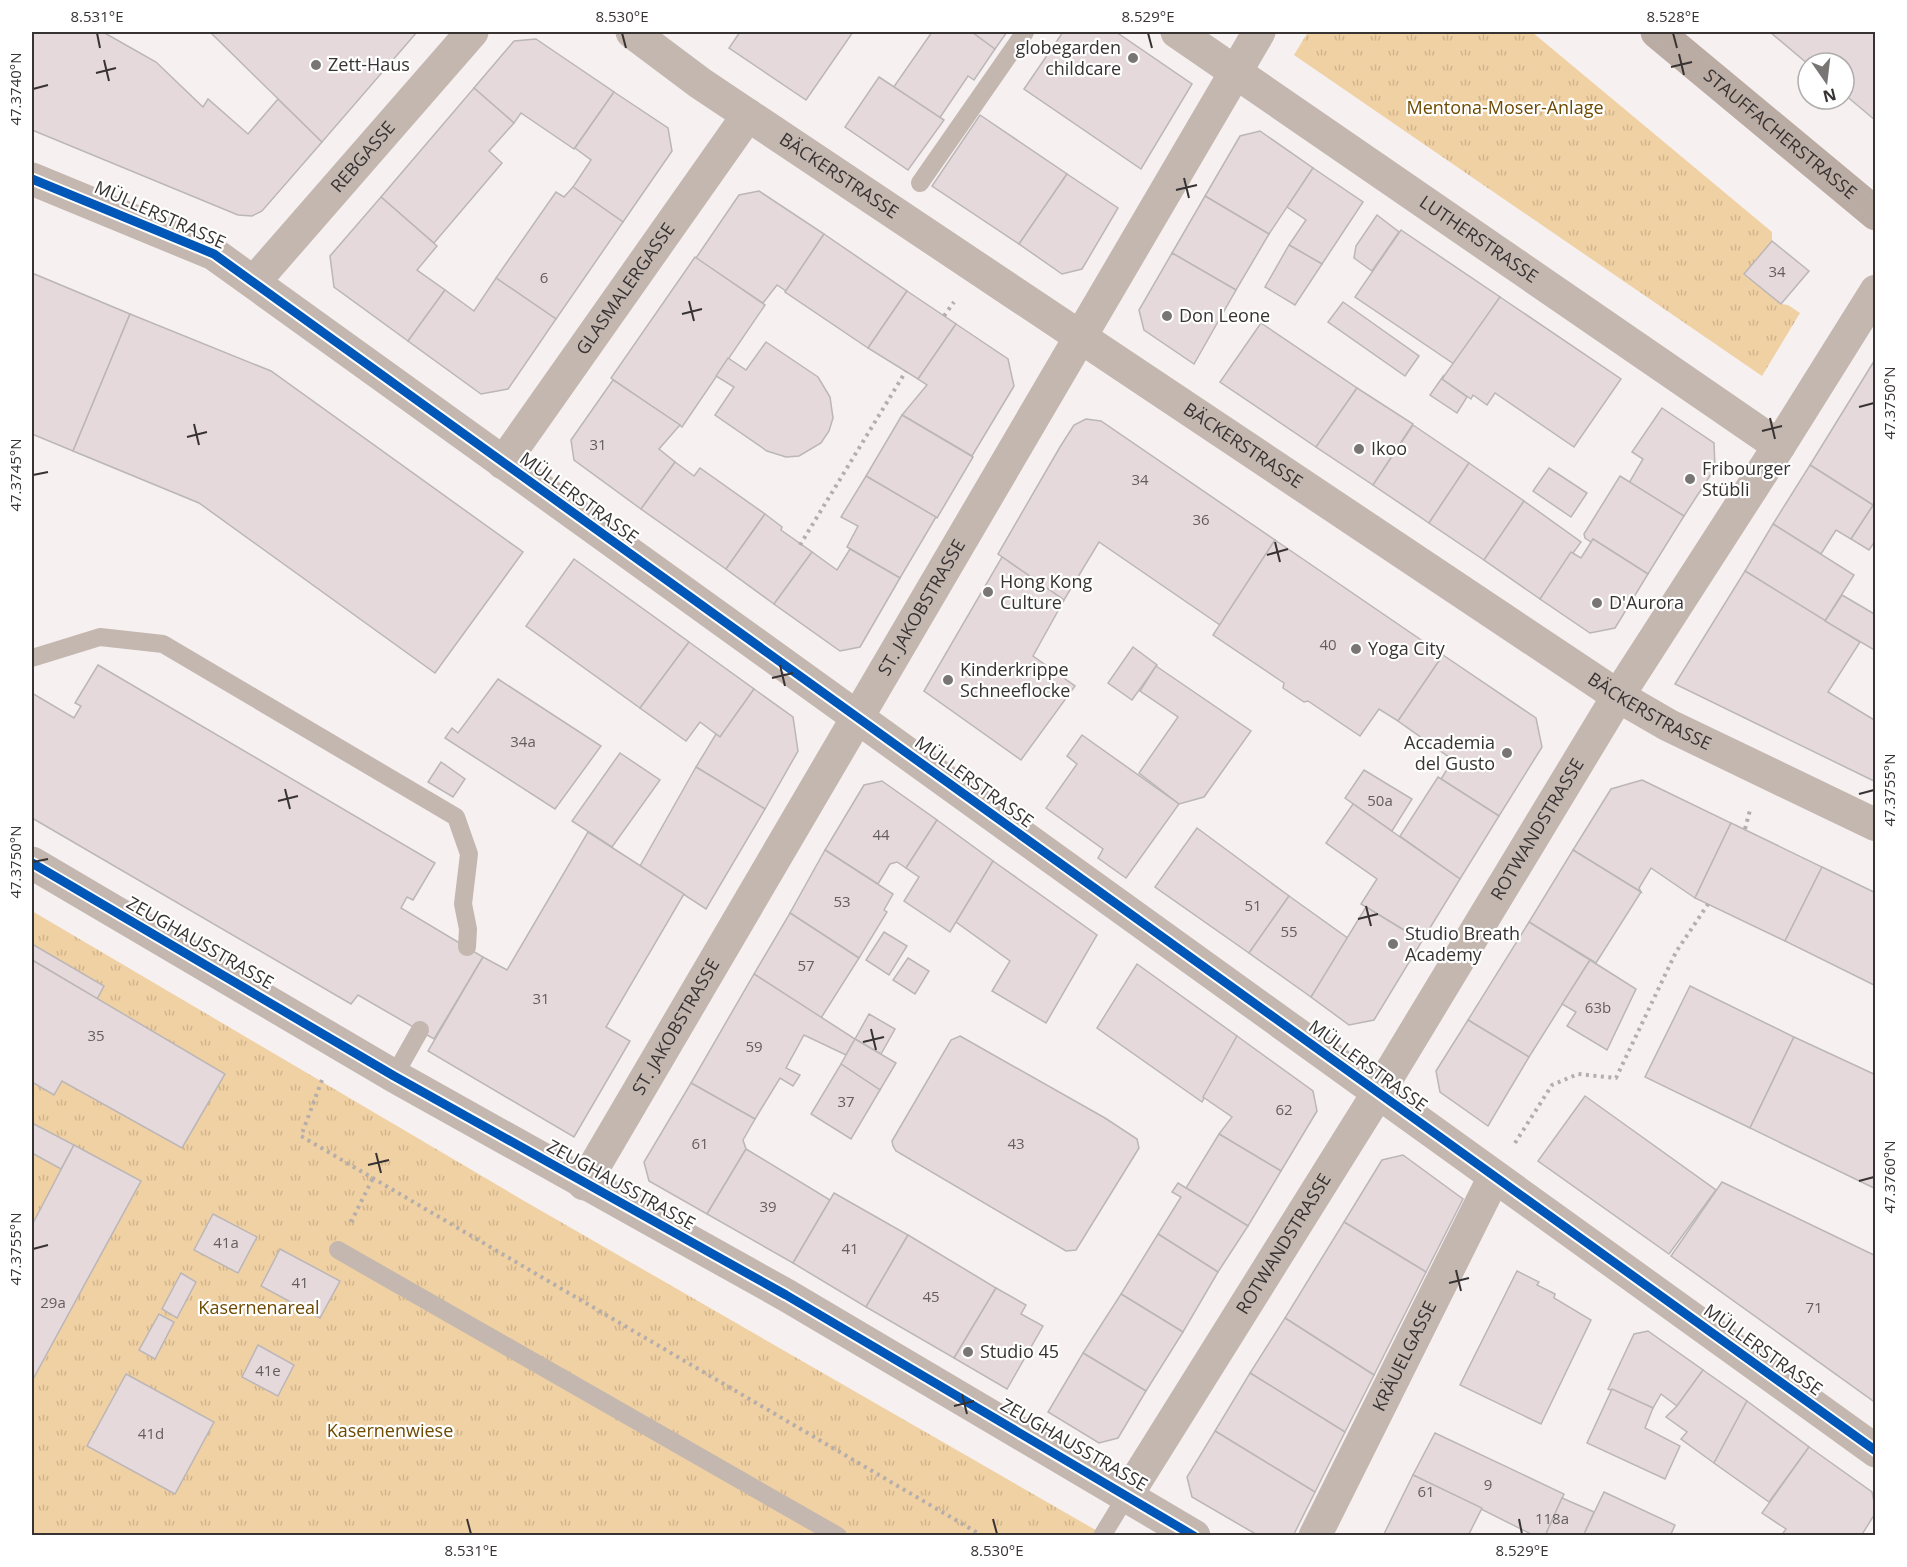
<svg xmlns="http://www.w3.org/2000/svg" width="1907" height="1567" viewBox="0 0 1907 1567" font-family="'Open Sans',sans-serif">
	<defs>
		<pattern id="park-tufts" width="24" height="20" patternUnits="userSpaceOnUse" patternTransform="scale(1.5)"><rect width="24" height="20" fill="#f0d1a3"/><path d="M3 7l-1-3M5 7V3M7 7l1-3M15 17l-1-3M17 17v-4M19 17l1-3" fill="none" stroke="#cfb48d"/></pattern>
	</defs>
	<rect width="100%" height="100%" fill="#f6f0f0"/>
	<!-- park -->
	<g fill="url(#park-tufts)">
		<polygon points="1308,32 1532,32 1772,232 1772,241 1744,274 1781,304 1788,305 1800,313 1762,376 1294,55"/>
		<polygon points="32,911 526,1202 1106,1536 32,1536"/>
	</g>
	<!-- building -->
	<g fill="#e6d9dc" stroke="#bbb6b7" stroke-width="1.5">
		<polygon points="32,32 103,32 156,62 203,107 208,99 248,134 278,99 322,142 262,211 252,216 238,215 32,130"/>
		<polygon points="210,32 417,32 322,142"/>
		<polygon points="740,32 853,32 806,100 729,48"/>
		<polygon points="932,32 972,32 995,49 974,80 968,76 939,119 893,88"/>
		<polygon points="972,32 1007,32 995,49"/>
		<polygon points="1063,32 1116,32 1192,84 1141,169 1024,89"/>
		<polygon points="1770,32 1876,32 1876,121 1844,94 1844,63 1808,64"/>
		<polygon points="536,39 614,92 574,149 521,113 514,123 474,88 514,41"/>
		<polygon points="879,77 944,120 908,170 845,127"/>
		<polygon points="474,88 514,123 489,151 502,163 434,243 381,197"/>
		<polygon points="614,92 668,128 672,151 623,222 573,187 591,160 575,148"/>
		<polygon points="980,115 1067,174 1019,244 932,186"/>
		<polygon points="1260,131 1313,168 1269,234 1205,196 1240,136"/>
		<polygon points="1313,168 1363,202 1322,264 1289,245 1306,220 1287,207"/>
		<polygon points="1067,174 1118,208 1082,269 1062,274 1019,244"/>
		<polygon points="573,187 623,222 556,319 496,278 556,192 564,197"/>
		<polygon points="759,191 824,234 786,291 777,285 763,303 696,258 739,195"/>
		<polygon points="1205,196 1269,234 1236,290 1172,253"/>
		<polygon points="381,197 437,246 417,270 445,290 408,341 334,287 330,256"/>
		<polygon points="1377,215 1399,232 1372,271 1354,258 1356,246"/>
		<polygon points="1401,230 1500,297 1454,364 1355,297"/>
		<polygon points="824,234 907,291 868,348 785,292"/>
		<polygon points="1772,241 1809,271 1781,304 1744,274"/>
		<polygon points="1289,245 1322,264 1295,305 1265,287"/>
		<polygon points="1172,253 1236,290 1194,364 1144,330 1139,310"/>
		<polygon points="695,257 765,305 682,427 611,378"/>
		<polygon points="32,273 130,314 73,451 32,434"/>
		<polygon points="496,278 556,319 508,389 481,394 408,341 445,290 474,311"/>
		<polygon points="907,291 956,324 918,379 868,348"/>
		<polygon points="1500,297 1621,379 1574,447 1495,393 1487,405 1473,395 1471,399 1442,379"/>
		<polygon points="1343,302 1419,356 1405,376 1328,322"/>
		<polygon points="130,314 271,371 523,552 435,673 199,503 73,451"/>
		<polygon points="1261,323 1357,388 1316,447 1220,382"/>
		<polygon points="956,324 1008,359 1014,386 972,456 902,415 927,385 918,379"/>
		<polygon points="766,342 818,377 830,397 833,418 829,431 821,443 799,456 786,457 767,451 715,415 734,387 716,376 728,358 746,370"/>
		<polygon points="1876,358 1876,504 1873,505 1810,465"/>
		<polygon points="1444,375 1442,379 1467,397 1457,413 1430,395"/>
		<polygon points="613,380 680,425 659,449 675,462 641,509 574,460 571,440"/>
		<polygon points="1357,388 1413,424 1373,485 1316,447"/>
		<polygon points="1662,408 1714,443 1715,468 1684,516 1629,483 1643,459 1632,452"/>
		<polygon points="902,415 973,457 937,518 866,476"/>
		<polygon points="1086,419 1101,421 1275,540 1220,625 1099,542 1064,600 998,554 1060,447 1074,425"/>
		<polygon points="1413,425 1469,463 1429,523 1373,485"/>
		<polygon points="675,462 694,476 700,468 765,514 726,569 641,509"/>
		<polygon points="1469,463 1524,501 1484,560 1429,523"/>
		<polygon points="1810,465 1873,505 1851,539 1836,530 1821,554 1773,524"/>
		<polygon points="1549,468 1587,493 1571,517 1533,491"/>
		<polygon points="866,476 936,517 900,578 847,547 858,526 841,517"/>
		<polygon points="1620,476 1684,516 1648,574 1593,539 1591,542 1585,538 1584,534"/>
		<polygon points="1524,501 1581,542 1540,599 1484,560"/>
		<polygon points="1874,504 1876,546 1873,544 1869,550 1851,539"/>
		<polygon points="765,514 782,527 781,530 812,552 774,604 726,569"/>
		<polygon points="1773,524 1854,575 1825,621 1745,571"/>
		<polygon points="1593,539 1648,574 1615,628 1590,633 1540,599 1571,552 1581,558"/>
		<polygon points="1275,540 1443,655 1398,721 1379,709 1360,736 1308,701 1304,702 1283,688 1284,683 1213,635"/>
		<polygon points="850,549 900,578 860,647 840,651 774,604 812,552 837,570"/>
		<polygon points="1002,557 1064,600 1033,656 1075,686 1021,760 924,691"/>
		<polygon points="574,559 689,642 640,708 526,626"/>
		<polygon points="1745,571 1860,642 1828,692 1876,721 1876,782 1675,684"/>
		<polygon points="1842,595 1876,615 1876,651 1825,621"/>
		<polygon points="689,642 754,689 720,737 700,722 686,741 640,708"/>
		<polygon points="1133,647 1157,665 1132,700 1108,683"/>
		<polygon points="1443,655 1536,718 1542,747 1499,816 1441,779 1453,760 1398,721"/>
		<polygon points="98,665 435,863 413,900 407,897 401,908 483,957 434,1039 358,995 351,1004 32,818 32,693 74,718 81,706 75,703"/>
		<polygon points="1156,666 1251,731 1204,797 1179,804 1139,773 1178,717 1140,691"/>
		<polygon points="498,679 601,746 555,809 445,738 452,728 458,733"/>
		<polygon points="754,689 793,717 798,751 765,809 696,767 716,734 720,737"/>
		<polygon points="1082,735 1179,804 1126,878 1098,858 1103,849 1046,808 1077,764 1067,756"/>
		<polygon points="620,753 660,780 612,847 572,821"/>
		<polygon points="441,762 465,779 453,797 428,782"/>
		<polygon points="696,767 765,809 706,909 640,866"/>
		<polygon points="1364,770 1412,799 1392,831 1345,798"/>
		<polygon points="1438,777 1499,816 1460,879 1400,836"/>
		<polygon points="1642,780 1731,823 1695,898 1651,868 1639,888 1641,892 1573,850 1611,789"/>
		<polygon points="882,781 937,820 906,868 897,862 890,864 878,884 825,850 864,785"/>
		<polygon points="1353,804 1460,879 1422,941 1361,904 1377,879 1326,843"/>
		<polygon points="937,820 993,861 950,932 904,901 919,877 906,868"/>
		<polygon points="1731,823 1822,867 1785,941 1695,898"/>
		<polygon points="1197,828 1289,896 1249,953 1155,887"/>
		<polygon points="588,832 684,894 606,1027 630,1041 574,1137 428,1051 483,957 507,970"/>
		<polygon points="825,850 893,894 884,910 887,912 859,958 790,913"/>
		<polygon points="1573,850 1641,892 1596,963 1529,922"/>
		<polygon points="993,861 1097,935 1046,1023 992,991 1010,961 956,922"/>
		<polygon points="1822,867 1876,893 1876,986 1785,941"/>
		<polygon points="1289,896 1349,939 1311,997 1249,953"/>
		<polygon points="1366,907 1422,941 1374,1020 1349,1025 1311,997"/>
		<polygon points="790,913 859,958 821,1018 754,974"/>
		<polygon points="1529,922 1590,960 1529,1057 1468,1020"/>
		<polygon points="884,932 907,946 889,975 866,960"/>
		<polygon points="32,944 104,986 97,999 32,960"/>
		<polygon points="908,958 929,971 915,994 893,980"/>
		<polygon points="32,960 225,1074 182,1148 62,1081 54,1095 32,1082"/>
		<polygon points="1590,960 1636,989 1607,1050 1567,1026 1576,1012 1562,1004"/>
		<polygon points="1137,964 1237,1036 1202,1102 1097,1028"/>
		<polygon points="754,974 855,1039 846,1055 804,1035 786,1068 800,1075 793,1086 780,1078 755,1119 691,1083"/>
		<polygon points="1690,986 1794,1037 1750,1128 1645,1077"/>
		<polygon points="869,1014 895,1029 881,1054 855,1039"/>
		<polygon points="1468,1020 1529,1057 1488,1126 1440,1092 1436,1071"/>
		<polygon points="960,1036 1105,1118 1137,1139 1139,1148 1076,1250 1066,1251 896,1151 893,1146 892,1141 951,1040"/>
		<polygon points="1237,1036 1313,1091 1317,1111 1281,1171 1219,1134 1232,1117 1203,1097"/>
		<polygon points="1794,1037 1876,1075 1876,1189 1750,1128"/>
		<polygon points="855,1039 896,1063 880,1090 841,1064"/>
		<polygon points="841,1064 880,1090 851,1139 811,1114"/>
		<polygon points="691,1083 755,1119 743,1140 746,1149 707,1214 649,1181 644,1162"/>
		<polygon points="1585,1096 1716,1190 1669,1254 1538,1161"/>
		<polygon points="32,1123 74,1145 61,1169 32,1153"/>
		<polygon points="1219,1134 1281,1171 1248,1226 1186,1188"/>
		<polygon points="74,1145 141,1181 32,1381 32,1225"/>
		<polygon points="746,1149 830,1200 793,1263 707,1214"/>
		<polygon points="1403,1155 1463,1199 1426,1272 1344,1222 1382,1160"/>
		<polygon points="1722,1182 1876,1256 1876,1403 1671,1256"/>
		<polygon points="1178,1183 1248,1226 1218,1272 1158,1234 1181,1197 1172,1192"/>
		<polygon points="834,1193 908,1235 866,1307 793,1263"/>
		<polygon points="213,1214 257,1237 238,1273 194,1250"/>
		<polygon points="1344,1222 1426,1272 1374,1375 1285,1318"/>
		<polygon points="1158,1234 1218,1272 1183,1332 1121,1294"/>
		<polygon points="908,1235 996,1288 954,1358 866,1307"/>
		<polygon points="280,1249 340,1281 320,1318 261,1286"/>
		<polygon points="1517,1271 1539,1282 1537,1285 1555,1294 1554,1298 1591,1320 1541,1424 1460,1385"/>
		<polygon points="181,1273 196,1282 177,1318 162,1309"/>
		<polygon points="996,1288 1026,1305 1021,1314 1043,1326 1007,1389 954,1358"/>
		<polygon points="1121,1294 1183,1332 1146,1391 1083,1353"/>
		<polygon points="159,1314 174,1322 155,1359 139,1350"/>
		<polygon points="1285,1318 1374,1375 1345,1432 1250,1373"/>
		<polygon points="1648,1331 1703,1370 1677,1406 1661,1394 1653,1408 1608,1389 1634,1334"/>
		<polygon points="258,1345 294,1365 278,1396 242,1377"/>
		<polygon points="1083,1353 1146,1391 1118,1438 1099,1443 1048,1412"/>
		<polygon points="1703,1370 1747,1401 1714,1463 1681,1439 1687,1432 1666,1417 1677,1406"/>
		<polygon points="1250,1373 1345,1432 1315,1492 1215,1431"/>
		<polygon points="126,1374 214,1422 175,1494 87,1446"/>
		<polygon points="1612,1389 1653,1408 1645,1428 1680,1446 1665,1479 1587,1443"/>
		<polygon points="1747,1401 1809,1447 1769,1502 1714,1463"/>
		<polygon points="1215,1431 1315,1492 1293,1536 1259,1536 1192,1497 1187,1477"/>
		<polygon points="1435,1433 1564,1494 1545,1536 1535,1536 1413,1475"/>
		<polygon points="1809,1447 1872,1492 1876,1512 1861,1536 1781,1536 1786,1529 1762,1513"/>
		<polygon points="1413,1475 1482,1508 1468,1536 1383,1536"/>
		<polygon points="1604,1492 1675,1525 1670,1536 1583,1536"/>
		<polygon points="1562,1498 1594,1512 1583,1536 1545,1536"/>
	</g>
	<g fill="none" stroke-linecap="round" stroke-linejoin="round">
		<!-- path -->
		<g stroke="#b6aeaa" stroke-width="4" stroke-dasharray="3 4.5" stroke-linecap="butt">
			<polyline points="944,316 954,302"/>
			<polyline points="800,545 906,371"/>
			<polyline points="1745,829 1750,810"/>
			<polyline points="322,1080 301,1136 983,1536"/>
			<polyline points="1515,1143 1552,1085 1578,1074 1616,1078 1676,952 1708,904"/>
			<polyline points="351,1222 373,1178"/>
		</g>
		<!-- lane -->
		<g stroke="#c3b7b0" stroke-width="18">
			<polyline points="920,183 1025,32"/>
			<polyline points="32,658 100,637 163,644 456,817 469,854 463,904 468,929 467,947"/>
			<polyline points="394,1076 420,1030"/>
			<polyline points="338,1250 838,1536"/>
			<polyline points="1102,1536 1127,1495"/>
		</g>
		<!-- street -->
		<g stroke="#c3b7b0" stroke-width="33">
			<path id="s1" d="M632 32 700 83 1618 696 1668 725 1876 825"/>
			<path id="s2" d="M1177 32 1779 446"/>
			<polyline points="32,179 214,254 1876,1451"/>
			<path id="s3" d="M254 282 472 32"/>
			<path id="s4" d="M503 463 748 115"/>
			<polyline points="32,863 394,1076 786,1295 1194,1536"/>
			<path id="s5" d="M584 1184 1259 32"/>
			<path id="s6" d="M1127 1495 1378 1093 1618 696 1779 446 1876 291"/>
			<path id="s7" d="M1315 1536 1494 1177"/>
		</g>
		<!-- secondary -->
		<path stroke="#baaba3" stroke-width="33" id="s8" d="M1657 32 1876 214"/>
		<!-- tram -->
		<g stroke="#b7afaa" stroke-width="1.5">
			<polyline points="1643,32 1876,226"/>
			<polyline points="1672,32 1876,202"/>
		</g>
		<defs>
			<g id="cycleway">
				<polyline points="32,179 214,254 1876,1451"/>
				<polyline points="32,863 394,1076 786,1295 1194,1536"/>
			</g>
		</defs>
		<!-- cycleway casing -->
		<use href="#cycleway" stroke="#fff" stroke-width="13"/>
		<!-- cycleway -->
		<use href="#cycleway" stroke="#0057b8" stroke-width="9"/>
	</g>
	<!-- ticks -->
	<path fill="none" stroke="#383333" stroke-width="2" d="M97 33 100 48M622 33 626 48M1148 33 1152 48M1673 33 1677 48M1679 54 1684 75M104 60 109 81M1671 67 1692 62M96 73 116 68M33 89 48 85M1184 178 1189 198M1176 190 1197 185M689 301 694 321M682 314 702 309M1859 407 1874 403M1770 418 1775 439M194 424 199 445M1762 431 1782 426M187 437 207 432M33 475 48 472M1275 542 1280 562M1267 555 1288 549M780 665 785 686M772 678 793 673M285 789 290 809M1859 794 1874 790M278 801 298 796M33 862 48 859M1366 906 1371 926M1358 919 1378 914M871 1029 876 1050M863 1042 884 1037M376 1153 381 1173M368 1165 389 1160M1859 1181 1874 1177M33 1249 48 1245M1456 1270 1461 1291M1449 1283 1469 1278M962 1394 967 1414M954 1406 974 1401M467 1519 471 1534M993 1519 997 1534M1519 1519 1522 1534"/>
	<!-- markers -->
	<g fill="#7a7575" stroke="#fff" stroke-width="2">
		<circle cx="1133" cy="58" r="6"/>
		<circle cx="316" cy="65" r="6"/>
		<circle cx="1167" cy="316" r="6"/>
		<circle cx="1359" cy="449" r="6"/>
		<circle cx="1690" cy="479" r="6"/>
		<circle cx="988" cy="592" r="6"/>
		<circle cx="1597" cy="603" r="6"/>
		<circle cx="1356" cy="649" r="6"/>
		<circle cx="948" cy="680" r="6"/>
		<circle cx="1507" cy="753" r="6"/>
		<circle cx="1393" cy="944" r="6"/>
		<circle cx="968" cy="1352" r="6"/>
	</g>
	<g text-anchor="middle" stroke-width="4.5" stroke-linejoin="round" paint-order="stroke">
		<!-- number labels -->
		<g font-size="15" fill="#645d5e">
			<text x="1777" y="277">34</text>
			<text x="544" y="283">6</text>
			<text x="598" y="450">31</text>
			<text x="1140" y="485">34</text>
			<text x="1201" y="525">36</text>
			<text x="1328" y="650">40</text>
			<text x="523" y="747">34a</text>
			<text x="1380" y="806">50a</text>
			<text x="881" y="840">44</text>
			<text x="842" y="907">53</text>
			<text x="1253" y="911">51</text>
			<text x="1289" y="937">55</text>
			<text x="806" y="971">57</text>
			<text x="541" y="1004">31</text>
			<text x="1598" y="1013">63b</text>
			<text x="96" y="1041">35</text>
			<text x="754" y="1052">59</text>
			<text x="846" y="1107">37</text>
			<text x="1284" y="1115">62</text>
			<text x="700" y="1149">61</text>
			<text x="1016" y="1149">43</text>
			<text x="768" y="1212">39</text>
			<text x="226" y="1248">41a</text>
			<text x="850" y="1254">41</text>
			<text x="300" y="1288">41</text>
			<text x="931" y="1302">45</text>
			<text x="53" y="1308">29a</text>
			<text x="1814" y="1313">71</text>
			<text x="268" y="1376">41e</text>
			<text x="151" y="1439">41d</text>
			<text x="1488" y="1490">9</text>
			<text x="1426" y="1497">61</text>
			<text x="1552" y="1524">118a</text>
		</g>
		<!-- poi labels -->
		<g font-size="18" fill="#383333" stroke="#fff" text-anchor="start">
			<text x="1121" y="54" text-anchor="end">globegarden<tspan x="1121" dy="21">childcare</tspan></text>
			<text x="328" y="71">Zett-Haus</text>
			<text x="1179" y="322">Don Leone</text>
			<text x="1371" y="455">Ikoo</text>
			<text x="1702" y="475">Fribourger<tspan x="1702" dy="21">Stübli</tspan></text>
			<text x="1000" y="588">Hong Kong<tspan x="1000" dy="21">Culture</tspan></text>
			<text x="1609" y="609">D'Aurora</text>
			<text x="1368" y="655">Yoga City</text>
			<text x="960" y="676">Kinderkrippe<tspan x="960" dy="21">Schneeflocke</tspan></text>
			<text x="1495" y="749" text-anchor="end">Accademia<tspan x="1495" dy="21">del Gusto</tspan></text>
			<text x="1405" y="940">Studio Breath<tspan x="1405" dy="21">Academy</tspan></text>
			<text x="980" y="1358">Studio 45</text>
		</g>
		<!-- park labels -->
		<g font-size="18" fill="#6d4a00" stroke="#fff">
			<text x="1505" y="114">Mentona-Moser-Anlage</text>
			<text x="259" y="1314">Kasernenareal</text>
			<text x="390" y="1437">Kasernenwiese</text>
		</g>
		<!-- street labels -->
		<g font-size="18" fill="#383333" stroke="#fff">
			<text dy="6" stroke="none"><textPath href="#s8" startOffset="160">STAUFFACHERSTRASSE</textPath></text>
			<text dy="6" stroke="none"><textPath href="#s3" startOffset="166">REBGASSE</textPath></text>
			<text dy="6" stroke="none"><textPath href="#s1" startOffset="252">BÄCKERSTRASSE</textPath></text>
			<text transform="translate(160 215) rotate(24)" y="6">MÜLLERSTRASSE</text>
			<text dy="6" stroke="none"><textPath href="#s2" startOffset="366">LUTHERSTRASSE</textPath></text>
			<text dy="6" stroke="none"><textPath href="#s4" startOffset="213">GLASMALERGASSE</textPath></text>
			<text dy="6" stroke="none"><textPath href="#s1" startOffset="738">BÄCKERSTRASSE</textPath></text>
			<text transform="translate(579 498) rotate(36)" y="6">MÜLLERSTRASSE</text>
			<text dy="6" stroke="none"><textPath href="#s5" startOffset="668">ST. JAKOBSTRASSE</textPath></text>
			<text dy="6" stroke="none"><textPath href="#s1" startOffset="1224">BÄCKERSTRASSE</textPath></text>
			<text transform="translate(974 782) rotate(36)" y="6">MÜLLERSTRASSE</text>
			<text dy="6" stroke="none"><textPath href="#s6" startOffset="782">ROTWANDSTRASSE</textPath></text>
			<text transform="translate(200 943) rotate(30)" y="6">ZEUGHAUSSTRASSE</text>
			<text dy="6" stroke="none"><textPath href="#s5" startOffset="182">ST. JAKOBSTRASSE</textPath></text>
			<text transform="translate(1368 1066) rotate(36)" y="6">MÜLLERSTRASSE</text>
			<text transform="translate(621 1185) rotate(29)" y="6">ZEUGHAUSSTRASSE</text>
			<text dy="6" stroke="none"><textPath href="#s6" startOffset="296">ROTWANDSTRASSE</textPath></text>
			<text transform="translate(1763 1350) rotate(36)" y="6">MÜLLERSTRASSE</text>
			<text dy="6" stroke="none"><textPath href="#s7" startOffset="201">KRÄUELGASSE</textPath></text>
			<text transform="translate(1074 1445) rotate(30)" y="6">ZEUGHAUSSTRASSE</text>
		</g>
	</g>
	<!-- border -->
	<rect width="1907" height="1567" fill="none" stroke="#ffffff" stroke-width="66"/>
	<!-- north arrow -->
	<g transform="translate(1826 81) rotate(166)"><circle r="28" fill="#ffffff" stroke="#afadad" stroke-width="1.5"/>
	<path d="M0-4.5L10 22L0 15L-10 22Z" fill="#7a7575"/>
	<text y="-9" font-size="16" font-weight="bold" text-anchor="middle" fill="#383333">N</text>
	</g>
	<rect x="33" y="33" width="1841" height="1501" fill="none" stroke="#383333" stroke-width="2"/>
	<g font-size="15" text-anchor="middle" fill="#383333">
		<text x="97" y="22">8.531°E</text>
		<text x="622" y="22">8.530°E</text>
		<text x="1148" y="22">8.529°E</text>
		<text x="1673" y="22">8.528°E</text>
		<text transform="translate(16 89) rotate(-90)" y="5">47.3740°N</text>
		<text transform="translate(1890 403) rotate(-90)" y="5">47.3750°N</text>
		<text transform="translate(16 475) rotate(-90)" y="5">47.3745°N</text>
		<text transform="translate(1890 790) rotate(-90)" y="5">47.3755°N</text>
		<text transform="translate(16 862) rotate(-90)" y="5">47.3750°N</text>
		<text transform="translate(1890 1177) rotate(-90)" y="5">47.3760°N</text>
		<text transform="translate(16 1249) rotate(-90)" y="5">47.3755°N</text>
		<text x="471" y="1556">8.531°E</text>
		<text x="997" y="1556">8.530°E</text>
		<text x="1522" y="1556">8.529°E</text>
	</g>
</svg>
